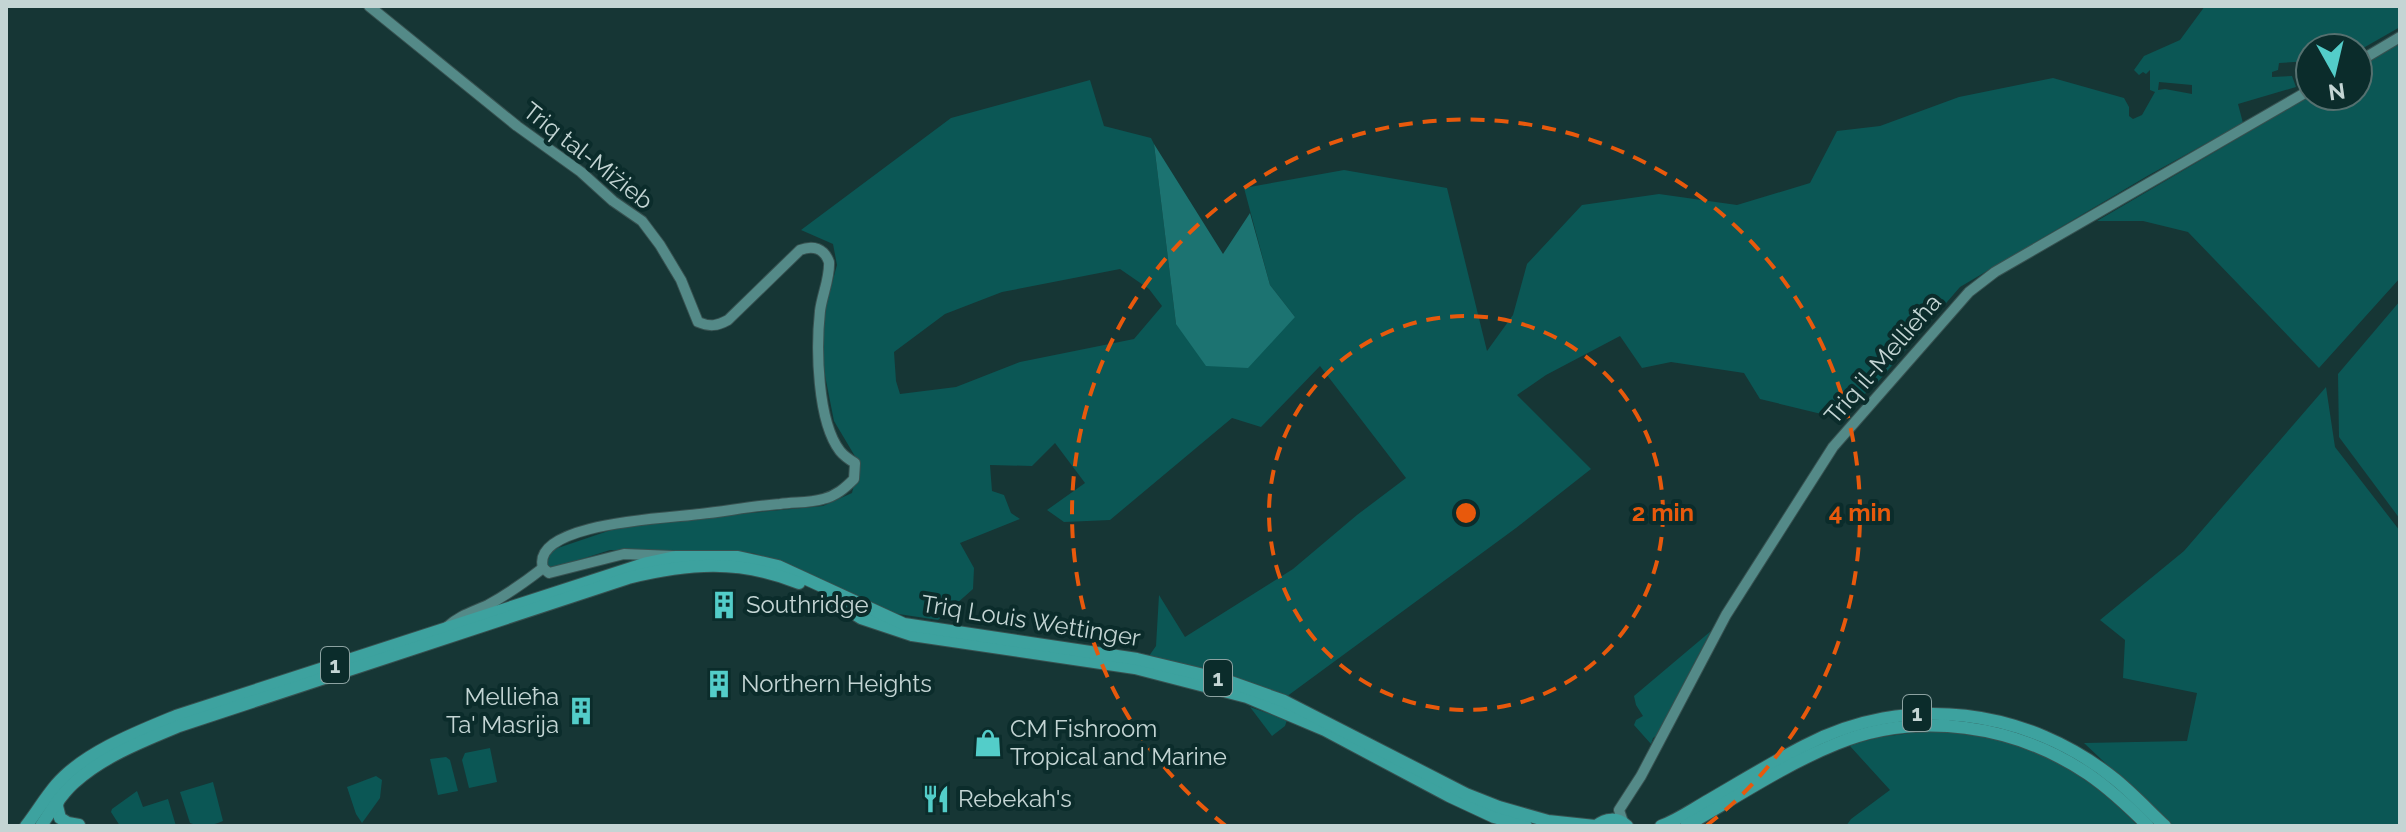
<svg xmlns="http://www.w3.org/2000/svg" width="2406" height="832" viewBox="0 0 2406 832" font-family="Raleway,sans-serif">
	<rect width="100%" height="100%" fill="#163635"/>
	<!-- green -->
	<g fill="#0b5755" fill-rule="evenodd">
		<path d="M2205 6H2400V27L2358 51V48H2310V61L2279 63 2278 70 2272 72V77L2292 76 2296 87 2238 104 2243 123 2149 175 1960 287 1876 384 1838 418 1760 399 1744 373 1671 362 1642 368 1620 336 1546 375 1517 395 1591 469 1516 528 1286 697 1149 656 1156 646 1159 595 1185 637 1293 569 1357 515 1406 478 1320 366 1261 427 1232 418 1110 520 1064 522 1047 510 1085 483 1055 443 1032 466 990 465 992 491 1004 495 1011 513 1020 519 960 543 974 568 973 589 938 620 892 613 829 583 753 553 610 550 550 569 543 562 549 551 614 529 677 520 823 506 852 493 859 463 834 421 820 350 825 309 837 265 833 244 801 230 951 118 1090 80 1104 126 1151 138 1154 144 1176 324 1295 317 1270 285 1244 188 1344 170 1447 188 1487 351 1513 315 1527 264 1582 205 1659 194 1737 205 1810 183 1837 131 1880 126 1959 97 2053 78 2124 98 2129 107V116L2133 119 2142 115 2155 92 2150 90V70L2146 74 2143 72 2139 75 2134 70 2144 56 2180 40ZM2159 82 2192 85V94L2165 89 2158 90ZM1120 269 1149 289 1162 306 1134 339 1020 362 956 387 900 394 896 381 894 352 945 314 1002 292Z"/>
		<polygon points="2400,43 2400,278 2319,368 2188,232 2143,221 2097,221 2310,96 2358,96 2358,68"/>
		<polygon points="2400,301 2400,519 2339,437 2338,374"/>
		<polygon points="2326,387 2335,447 2400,531 2400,826 2172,826 2084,743 2187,741 2197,693 2123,678 2125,640 2100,620 2184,551"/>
		<polygon points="1711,631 1656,736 1653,738 1651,744 1634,725 1636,720 1643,716 1636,705 1634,696"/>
		<polygon points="1250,707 1287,720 1285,726 1272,736"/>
		<path d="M1934 730C1952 733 1971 735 1990 738 2049 750 2097 783 2138 826H1846L1851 819 1890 790 1849 745 1881 737Z"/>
		<polygon points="490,748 497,782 469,788 462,760 465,753"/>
		<polygon points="446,757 450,760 458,791 438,795 430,759"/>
		<polygon points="376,776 382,780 380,798 362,823 356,814 347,787"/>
		<path d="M213 782 223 821C211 826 203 828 190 823L180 792Z"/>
		<polygon points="137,791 143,807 168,799 176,826 120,826 111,812 112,809"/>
	</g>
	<!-- forest -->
	<polygon fill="#1c7371" points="1154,144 1223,254 1250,213 1270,285 1295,317 1248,368 1206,366 1176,324"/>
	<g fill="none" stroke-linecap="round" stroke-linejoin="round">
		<defs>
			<g id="secondary">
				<path d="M369 6 517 126 581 172 613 201 642 221 660 245 681 280 698 322C710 327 717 326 728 320L800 250C813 245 824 248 829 262 830 278 822 295 820 311 816 348 817 421 840 451 844 456 850 460 855 463L854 479C845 488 836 496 823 499 810 503 794 502 780 504 753 506 727 511 700 514 673 518 530 522 543 568"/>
				<polyline points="2358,62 2400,37"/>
				<polyline points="543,568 549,573 624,554 673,556"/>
				<path d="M447 627C460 615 473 612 488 605 508 594 525 582 543 568"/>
				<polyline points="1623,822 1619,810 1641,776 1726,615 1833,447 1969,292 1995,272 2310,90"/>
			</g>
			<g id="highway">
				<polyline points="826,596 861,618 912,635 1135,668 1247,697 1325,730 1449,796 1494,817 1526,826"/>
				<polyline points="58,801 57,806 60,818 68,823 79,825"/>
				<path d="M26 826C36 813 45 798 56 785 83 753 137 732 176 716L647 563 675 557H738L778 566 904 624 1137 659 1225 680 1284 701 1466 794 1499 807 1548 821 1595 826"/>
				<path d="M41 826C51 811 61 794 75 782 104 756 143 741 179 726L628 578C688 563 740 559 799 583"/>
				<path d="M1596 826C1606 818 1617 817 1627 826"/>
				<path d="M1661 826C1678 820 1693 809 1709 800 1740 782 1771 763 1804 746 1906 692 2028 708 2116 780 2133 794 2149 811 2165 826"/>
				<path d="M1686 826C1735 798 1784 765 1836 744 1919 710 2015 725 2088 774 2110 789 2129 807 2148 826"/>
			</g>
		</defs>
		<!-- secondary casing -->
		<use href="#secondary" stroke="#375150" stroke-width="12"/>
		<!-- highway casing -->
		<use href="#highway" stroke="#375150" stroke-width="14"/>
		<!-- secondary -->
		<use href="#secondary" stroke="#548a88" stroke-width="10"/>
		<!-- highway -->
		<use href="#highway" stroke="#3da29f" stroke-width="12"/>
	</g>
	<!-- distance rings -->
	<g fill="none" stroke="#e8590c" stroke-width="4" stroke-dasharray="14 10">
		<circle cx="1466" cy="513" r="197"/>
		<path d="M1226 826A394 394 0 1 1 1706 826"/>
	</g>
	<!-- icons -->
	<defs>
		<symbol id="building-bare" viewBox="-9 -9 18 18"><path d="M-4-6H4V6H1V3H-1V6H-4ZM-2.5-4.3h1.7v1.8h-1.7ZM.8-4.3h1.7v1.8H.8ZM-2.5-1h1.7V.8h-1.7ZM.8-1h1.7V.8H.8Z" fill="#53cdc9" stroke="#0b2c2b" stroke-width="2.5" paint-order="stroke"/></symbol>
		<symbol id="shop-bare" viewBox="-9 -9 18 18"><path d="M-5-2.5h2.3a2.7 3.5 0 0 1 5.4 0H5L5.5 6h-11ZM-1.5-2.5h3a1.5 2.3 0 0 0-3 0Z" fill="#53cdc9" stroke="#0b2c2b" stroke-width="2.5" paint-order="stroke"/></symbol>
		<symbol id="restaurant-bare" viewBox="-9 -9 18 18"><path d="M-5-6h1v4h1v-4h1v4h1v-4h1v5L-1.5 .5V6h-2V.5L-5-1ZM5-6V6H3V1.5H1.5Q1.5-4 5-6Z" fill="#53cdc9" stroke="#0b2c2b" stroke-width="2.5" paint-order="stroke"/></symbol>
	</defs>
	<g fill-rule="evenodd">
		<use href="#building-bare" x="704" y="585" width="40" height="40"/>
		<use href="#building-bare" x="699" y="664" width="40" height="40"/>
		<use href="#building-bare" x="561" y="691" width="40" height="40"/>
		<use href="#shop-bare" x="968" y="723" width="40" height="40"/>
		<use href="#restaurant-bare" x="916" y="779" width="40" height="40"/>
	</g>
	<g text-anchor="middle" stroke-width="8" stroke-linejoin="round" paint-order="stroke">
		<!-- shield labels -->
		<g fill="#0b2c2b" stroke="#8ca2a1" stroke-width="2">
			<rect x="321" y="647" width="28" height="36" rx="6"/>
			<rect x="1204" y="660" width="28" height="36" rx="6"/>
			<rect x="1903" y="695" width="28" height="36" rx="6"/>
		</g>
		<g font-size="22" font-weight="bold" fill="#c4d5d4">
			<text x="335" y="673">1</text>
			<text x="1218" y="686">1</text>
			<text x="1917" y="721">1</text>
		</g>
		<!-- street labels -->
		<g font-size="24" fill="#c4d5d4" stroke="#0b2c2b">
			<text transform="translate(588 156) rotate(38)" y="8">Triq tal-Miżieb</text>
			<text transform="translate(1883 359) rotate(-49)" y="8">Triq il-Mellieħa</text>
			<text transform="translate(1031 621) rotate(9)" y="8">Triq Louis Wettinger</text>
		</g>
		<!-- poi labels -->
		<g font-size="24" fill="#c4d5d4" stroke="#0b2c2b" text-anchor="start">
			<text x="746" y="613">Southridge</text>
			<text x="741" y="692">Northern Heights</text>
			<text x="559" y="705" text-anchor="end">Mellieħa<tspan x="559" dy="28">Ta' Masrija</tspan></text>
			<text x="1010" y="737">CM Fishroom<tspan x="1010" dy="28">Tropical and Marine</tspan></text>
			<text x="958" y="807">Rebekah's</text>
		</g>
	</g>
	<circle cx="1466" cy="513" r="12" fill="#e8590c" stroke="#0b2c2b" stroke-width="4"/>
	<g font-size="24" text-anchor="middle" font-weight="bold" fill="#e8590c" stroke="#0b2c2b" stroke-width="8" stroke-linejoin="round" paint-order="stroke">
		<text x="1663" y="521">2 min</text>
		<text x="1860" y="521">4 min</text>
	</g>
	<!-- border -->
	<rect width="2406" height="832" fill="none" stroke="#c4d5d4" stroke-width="16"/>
	<!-- north arrow -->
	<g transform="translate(2334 72) rotate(172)"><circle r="38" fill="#0b2c2b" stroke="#55706f" stroke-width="2"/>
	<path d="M0-6L14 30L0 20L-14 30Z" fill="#53cdc9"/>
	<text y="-12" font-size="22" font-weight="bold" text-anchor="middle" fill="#c4d5d4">N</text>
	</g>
</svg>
